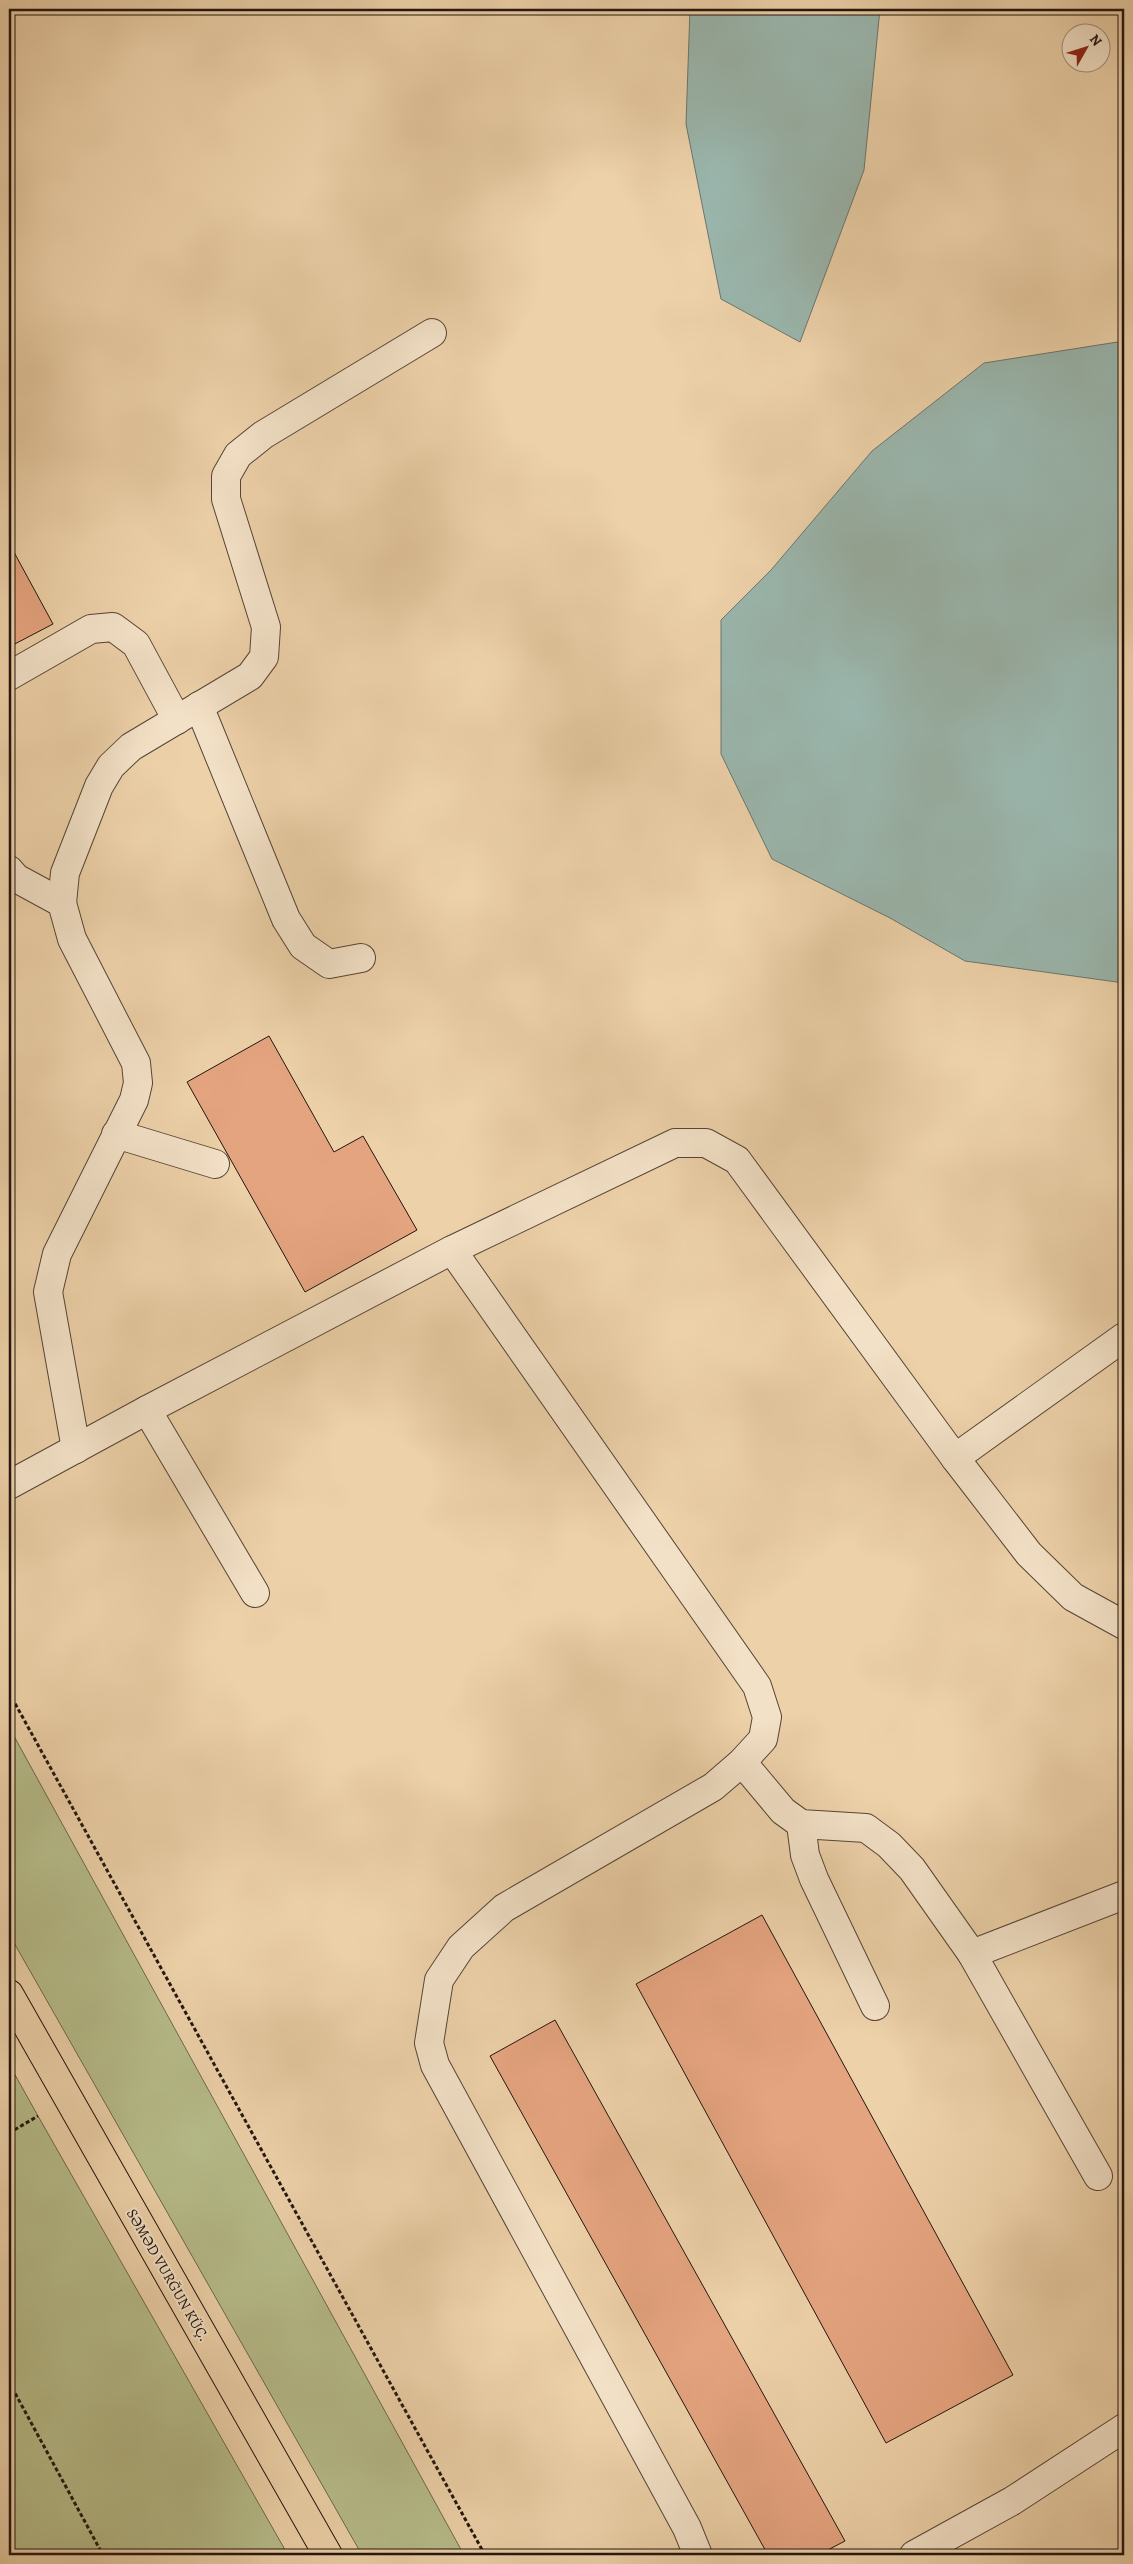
<svg xmlns="http://www.w3.org/2000/svg" width="1133" height="2564" viewBox="0 0 1133 2564" font-family="Alegreya,serif">
	<rect width="100%" height="100%" fill="#edd1a9"/>
	<filter id="stains"><feTurbulence type="fractalNoise" baseFrequency=".004" numOctaves="4"/><feColorMatrix values="0 0 0 0 .2 0 0 0 0 .09 0 0 0 0 .02 0 0 0 .5 -.17"/></filter>
	<radialGradient id="worn" r=".72"><stop offset=".6" stop-color="#630" stop-opacity="0"/><stop offset="1" stop-color="#630" stop-opacity=".3"/></radialGradient>
	<!-- green -->
	<g fill="#b6bc8a" stroke="#6c684d">
		<polygon points="9,1727 464,2555 362,2555 9,1934"/>
		<polygon points="9,2064 38,2116 288,2555 9,2555"/>
	</g>
	<!-- water -->
	<g fill="#9ab6ad" stroke="#6a766e">
		<polygon points="690,9 880,9 864,170 800,342 721,299 686,124"/>
		<polygon points="1124,341 1124,983 965,961 890,918 772,859 721,754 721,620 771,570 872,451 984,363"/>
	</g>
	<!-- building -->
	<g fill="#e5a480" stroke="#221510">
		<polygon points="9,543 53,624 9,647"/>
		<polygon points="269,1036 334,1152 363,1136 417,1230 305,1292 187,1082"/>
		<polygon points="762,1915 1013,2375 886,2443 636,1984"/>
		<polygon points="555,2020 845,2541 818,2555 768,2555 490,2056"/>
	</g>
	<g fill="none" stroke-linecap="round" stroke-linejoin="round">
		<defs>
			<g id="minor">
				<polyline points="9,676 91,629 113,627 136,644 177,720"/>
				<polyline points="199,706 286,919 303,946 329,964 361,958"/>
				<polyline points="9,870 16,878 62,903 72,939 136,1063 138,1083 134,1100 57,1254 48,1292 76,1449"/>
				<polyline points="62,903 65,873 99,786 111,766 131,747 250,676 264,657 266,627 226,499 226,476 238,455 263,435 432,333"/>
				<polyline points="116,1134 215,1164"/>
				<polyline points="452,1250 757,1686 767,1717 763,1739 742,1762 713,1787 504,1908 461,1947 439,1980 429,2043 435,2065 687,2528 698,2555"/>
				<polyline points="147,1410 255,1593"/>
				<polyline points="955,1458 1124,1337"/>
				<polyline points="9,1485 147,1410 452,1250 675,1143 706,1143 737,1160 955,1458 1029,1554 1073,1597 1124,1625"/>
				<polyline points="742,1762 783,1811 801,1824 866,1828 889,1845 912,1869 972,1954 1124,1895"/>
				<polyline points="801,1824 805,1855 814,1879 875,2006"/>
				<polyline points="972,1954 1098,2176"/>
				<polyline points="914,2555 1012,2501 1124,2428"/>
			</g>
			<polyline id="major" points="9,1994 328,2555"/>
		</defs>
		<!-- minor casing -->
		<use href="#minor" stroke="#554436" stroke-width="30"/>
		<!-- major casing -->
		<use href="#major" stroke="#221510" stroke-width="30"/>
		<!-- path -->
		<g stroke="#221510" stroke-width="3" stroke-dasharray="4 2.5" stroke-linecap="butt">
			<polyline points="12,1698 485,2555"/>
			<polyline points="9,2133 38,2116"/>
			<polyline points="9,2382 103,2555"/>
		</g>
		<!-- minor -->
		<use href="#minor" stroke="#f3e1c7" stroke-width="28"/>
		<!-- major -->
		<use href="#major" stroke="#edd1a9" stroke-width="28"/>
	</g>
	<g text-anchor="middle" stroke-width="4" stroke-linejoin="round" paint-order="stroke">
		<!-- street labels -->
		<g font-size="15" fill="#221510" stroke="#f3e1c7">
			<text transform="translate(168 2275) rotate(60)" y="5">SƏMƏD VURĞUN KÜÇ.</text>
		</g>
	</g>
	<!-- margin -->
	<rect width="1133" height="2564" fill="none" stroke="#edd1a9" stroke-width="30"/>
	<rect x="10" y="10" width="1113" height="2544" fill="none" stroke="#221510" stroke-width="2.5"/>
	<rect x="15" y="15" width="1103" height="2534" fill="none" stroke="#221510"/>
	<!-- north arrow -->
	<g transform="translate(1086 48) rotate(51)"><circle r="24" fill="#f3e1c7" stroke="#9f8f7e"/>
	<path d="M0-4L9 19L0 12L-9 19Z" fill="#8f2418"/>
	<text y="-8" font-size="14" font-weight="bold" text-anchor="middle" fill="#221510">N</text>
	</g>
	<rect width="100%" height="100%" filter="url(#stains)"/>
	<rect width="100%" height="100%" fill="url(#worn)"/>
</svg>
